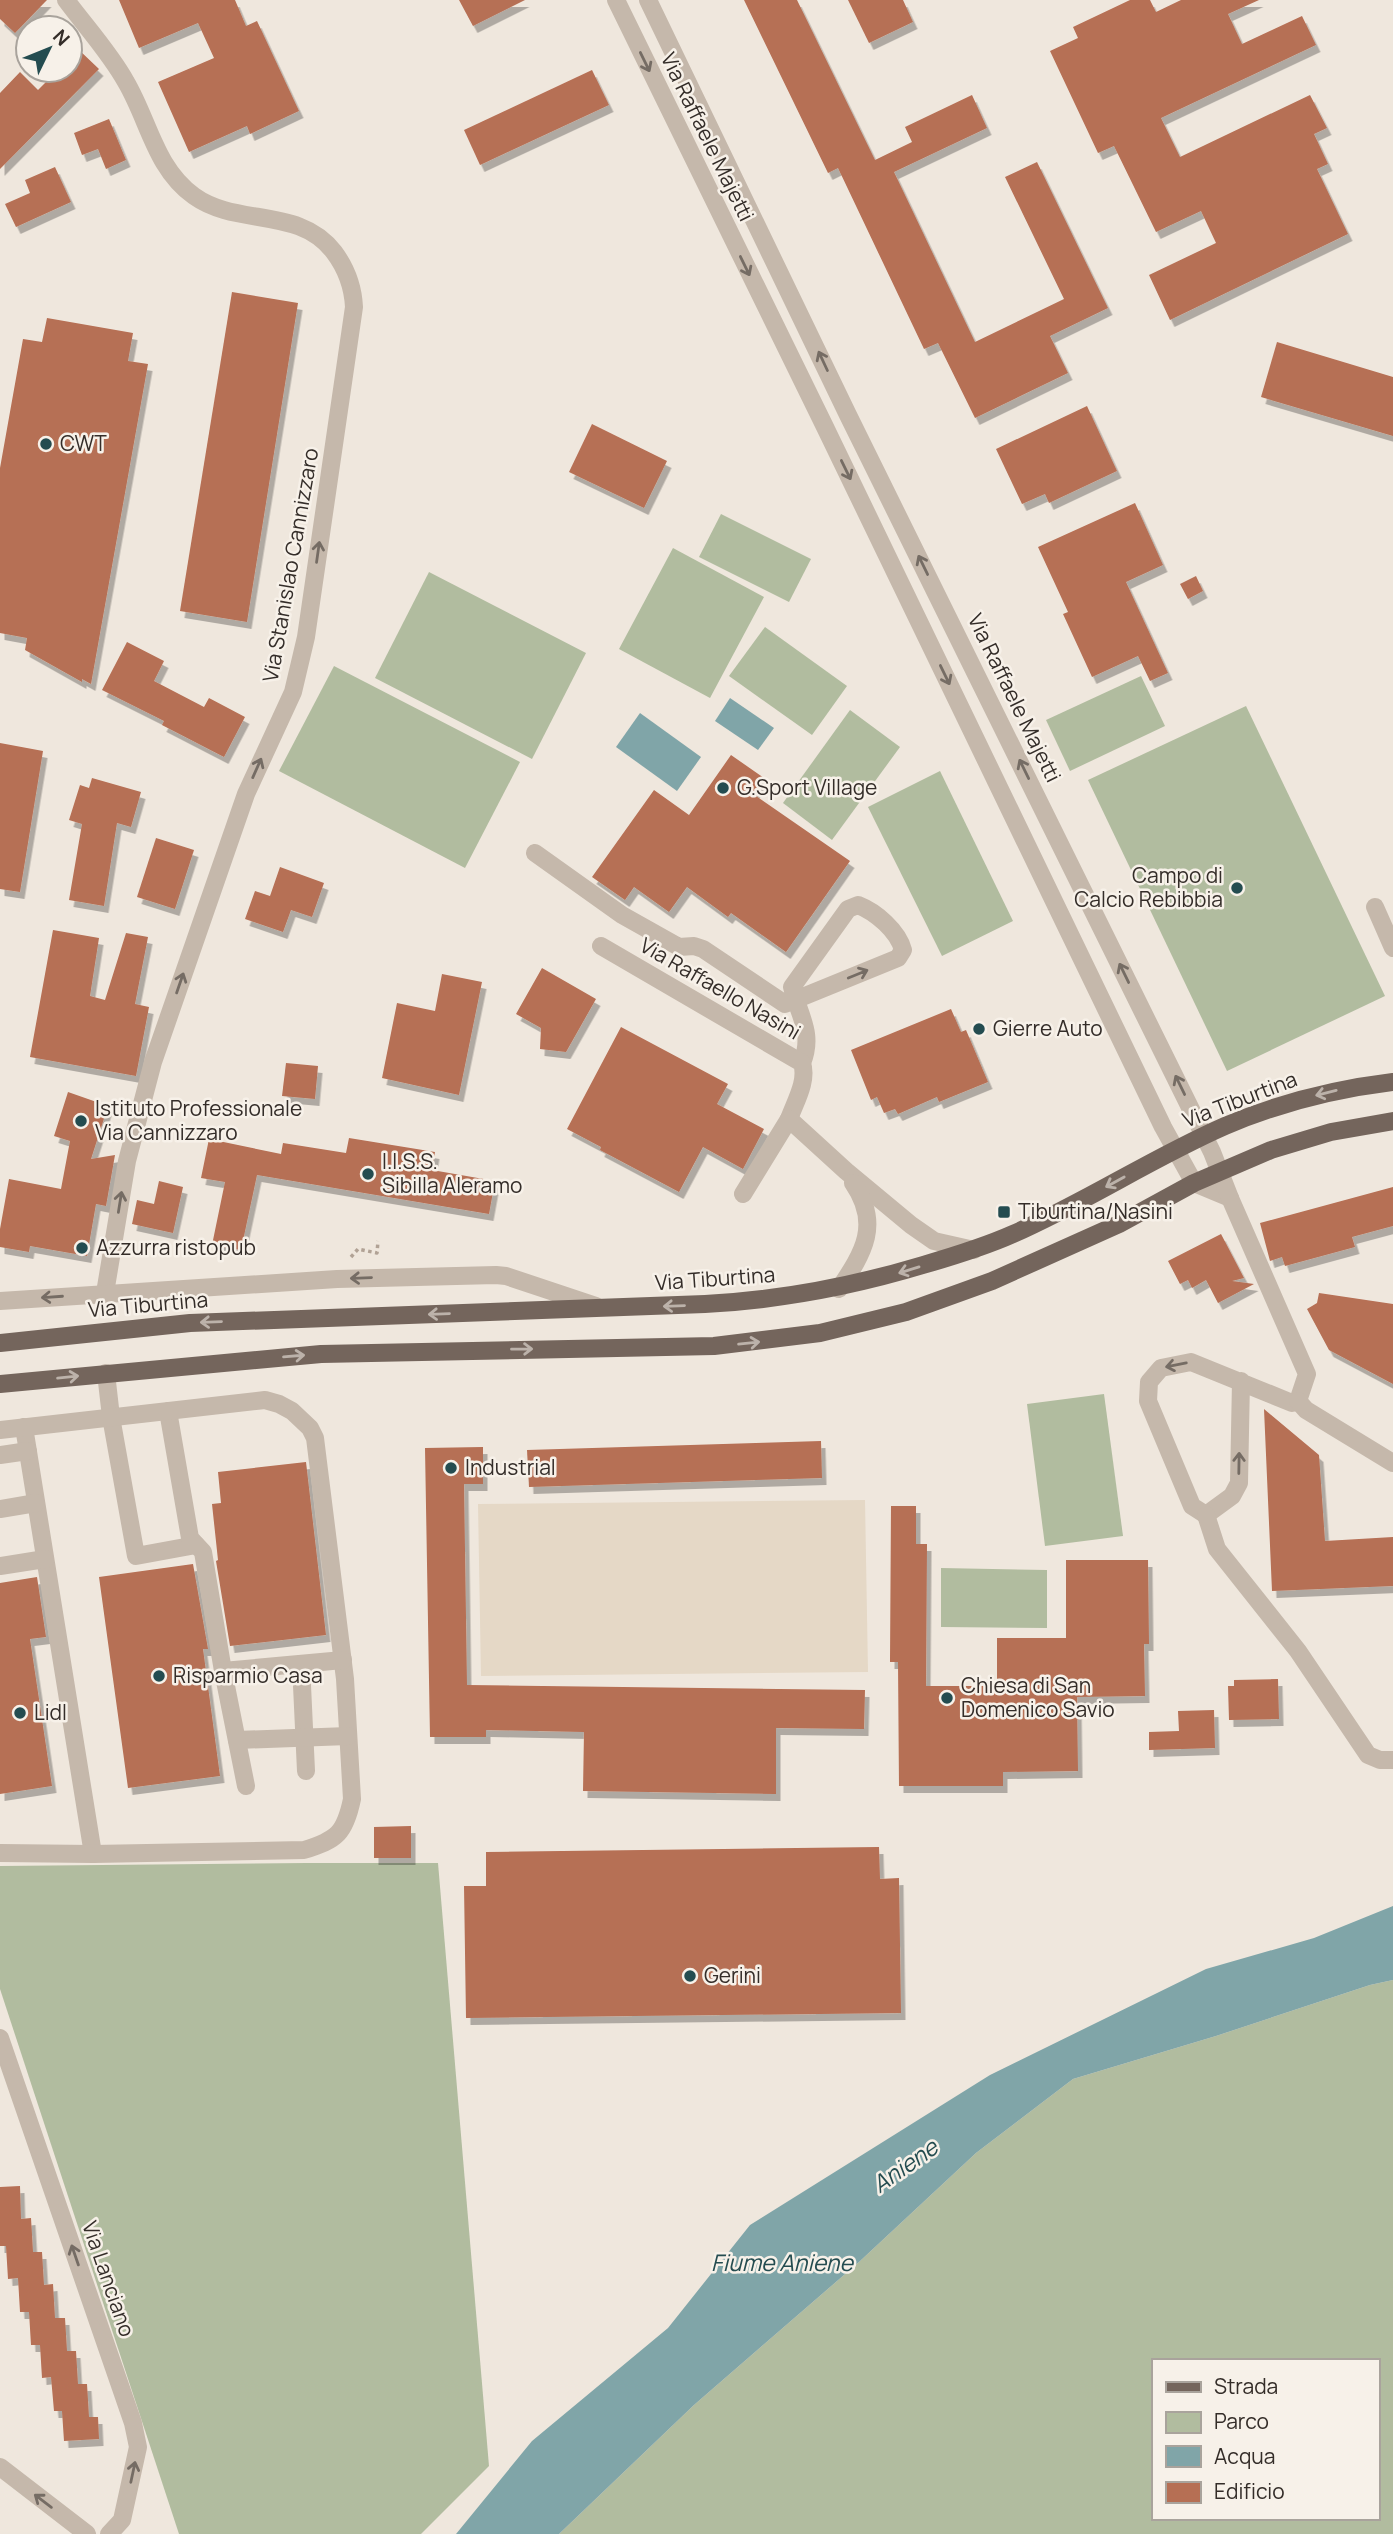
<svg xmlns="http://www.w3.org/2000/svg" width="1393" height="2534" viewBox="0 0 1393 2534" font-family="Manrope,sans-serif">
	<defs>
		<filter id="shadow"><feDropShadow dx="4.5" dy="7" stdDeviation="0" flood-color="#0004"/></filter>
	</defs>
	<rect width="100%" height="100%" fill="#efe7dd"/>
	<!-- green -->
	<g fill="#b1bc9f" fill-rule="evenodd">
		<polygon points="721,514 811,559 789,602 699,557"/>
		<polygon points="673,548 764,597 710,698 619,649"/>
		<polygon points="429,572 586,653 532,759 375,678"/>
		<polygon points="765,627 847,686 812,735 729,676"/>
		<polygon points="334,666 520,762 465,868 279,771"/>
		<polygon points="1141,676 1165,726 1070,771 1046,720"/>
		<polygon points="1246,706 1385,996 1227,1071 1088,780"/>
		<polygon points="850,710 900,747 832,840 783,803"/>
		<polygon points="940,771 1013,921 942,956 868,807"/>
		<polygon points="1104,1394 1123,1536 1045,1546 1027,1404"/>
		<polygon points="941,1568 1047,1570 1047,1628 941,1627"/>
		<polygon points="307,1863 438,1863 489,2466 421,2534 179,2534 0,1989 0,1866"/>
		<path d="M1393 1980V2534H559L694 2405 859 2262 976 2153 1073 2079 1216 2036 1370 1985ZM1153 2361H1377V2518H1153Z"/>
	</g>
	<!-- plaza -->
	<polygon fill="#e5d8c6" points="865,1500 868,1672 481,1676 478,1504"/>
	<!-- water -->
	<g fill="#80a5a8">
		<polygon points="730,698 774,728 758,750 715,721"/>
		<polygon points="640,713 701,757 677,791 616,747"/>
		<polygon points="1393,1906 1393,1980 1370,1985 1216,2036 1073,2079 976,2153 859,2262 694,2405 559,2534 456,2534 532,2441 668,2328 750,2225 990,2075 1206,1969 1314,1938"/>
	</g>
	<!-- building -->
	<g fill="#b66f54" filter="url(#shadow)">
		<polygon points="0,0 47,0 15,33 0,19"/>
		<polygon points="119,0 235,0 246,26 257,21 299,111 250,134 247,126 189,152 158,82 214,58 198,23 139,48"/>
		<polygon points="459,0 525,0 473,26"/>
		<polygon points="744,0 797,0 875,160 912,142 905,127 972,95 987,128 894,172 975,342 1064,299 1005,177 1037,162 1108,308 1050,336 1068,373 975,418 938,343 924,349 838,168 828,173"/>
		<polygon points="848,0 903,0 913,22 869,43"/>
		<polygon points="1130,0 1150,0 1156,12 1181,0 1259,0 1228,14 1242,44 1302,16 1316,45 1161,118 1180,157 1310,95 1327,128 1314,134 1328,164 1317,169 1348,234 1170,320 1149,275 1216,243 1201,211 1156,232 1114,146 1098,153 1050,51 1078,38 1073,27"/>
		<polygon points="78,49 99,69 0,169 0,93 20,72 38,90 58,70 70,70 70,57"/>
		<polygon points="592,70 609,105 480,165 464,130"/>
		<polygon points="109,119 126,160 106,169 98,149 82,155 74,133"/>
		<polygon points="55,167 71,202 16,227 5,204 30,193 25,180"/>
		<polygon points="232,292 298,303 247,622 180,611"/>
		<polygon points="47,318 133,333 128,361 148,364 91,684 82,679 82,682 25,650 27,638 0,633 0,468 23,339 42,342"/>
		<polygon points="1277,342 1393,377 1393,436 1261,397"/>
		<polygon points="1087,406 1117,471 1049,503 1045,494 1022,504 996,449"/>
		<polygon points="592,424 667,461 644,508 569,472"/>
		<polygon points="1135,503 1163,565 1126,582 1168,673 1150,681 1138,656 1092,677 1063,614 1068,612 1038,547"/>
		<polygon points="1196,576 1203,591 1188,599 1180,584"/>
		<polygon points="127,642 164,661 154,681 204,707 209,698 245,717 224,757 162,725 164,721 102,690"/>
		<polygon points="0,743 43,751 20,892 0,889"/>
		<polygon points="731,755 764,778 753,794 850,861 786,952 731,913 728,917 687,887 669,912 634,887 625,900 592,877 654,790 689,815"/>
		<polygon points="92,778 141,792 131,827 117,823 104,906 69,900 82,824 69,820 80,785 89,788"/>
		<polygon points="156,838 194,850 175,909 137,897"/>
		<polygon points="280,867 324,883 312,917 291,910 283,932 245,919 255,891 270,896"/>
		<polygon points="53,930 99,938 90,996 105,1000 126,933 148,937 135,1004 149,1007 136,1076 30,1057"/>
		<polygon points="542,968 596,999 566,1052 540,1049 541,1028 516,1014"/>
		<polygon points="442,974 482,982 459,1095 382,1078 397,1003 435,1011"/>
		<polygon points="951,1009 961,1032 966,1030 988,1082 939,1102 937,1097 898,1114 895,1109 884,1113 877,1097 871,1100 851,1050"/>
		<polygon points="621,1027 728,1084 717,1104 764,1129 743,1169 703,1147 679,1192 600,1150 601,1147 567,1129"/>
		<polygon points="286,1063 318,1066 315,1099 282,1096"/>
		<polygon points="68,1092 108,1106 91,1159 115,1155 106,1206 96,1204 87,1256 30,1246 29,1252 0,1247 0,1229 9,1179 61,1189 70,1141 54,1136"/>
		<polygon points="349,1138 435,1152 432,1170 495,1181 489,1214 257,1175 241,1250 212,1245 225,1182 201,1178 209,1139 281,1154 283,1143 346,1153"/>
		<polygon points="159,1181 183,1187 173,1233 132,1224 137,1200 154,1204"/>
		<polygon points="1393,1187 1393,1226 1352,1237 1355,1247 1285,1266 1282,1257 1270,1261 1260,1223"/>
		<polygon points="1221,1234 1244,1278 1232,1281 1254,1284 1218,1303 1206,1280 1192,1288 1188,1280 1180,1284 1168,1261"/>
		<polygon points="1319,1293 1393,1304 1393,1384 1329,1350 1307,1309 1317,1303"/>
		<polygon points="1264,1409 1319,1455 1325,1541 1393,1537 1393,1586 1272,1591"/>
		<polygon points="821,1441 822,1478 529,1487 527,1450"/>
		<polygon points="483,1447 483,1484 464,1484 467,1685 865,1690 864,1729 776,1728 776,1794 583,1791 584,1732 486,1730 486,1737 430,1737 425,1448"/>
		<polygon points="306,1462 326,1635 230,1646 216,1561 218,1560 212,1504 221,1503 218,1472"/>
		<polygon points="891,1506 916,1506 916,1544 927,1544 926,1686 997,1686 997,1638 1066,1638 1066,1560 1148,1560 1149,1644 1144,1644 1145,1696 1077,1697 1078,1771 1003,1772 1003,1786 899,1786 898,1662 890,1662"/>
		<polygon points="193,1564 208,1649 203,1649 220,1776 128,1788 99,1577"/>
		<polygon points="37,1577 46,1637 30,1639 52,1786 0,1794 0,1583"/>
		<polygon points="1278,1679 1279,1719 1229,1720 1228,1686 1234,1686 1234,1680"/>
		<polygon points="1214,1710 1215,1748 1149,1750 1149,1732 1179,1731 1178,1711"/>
		<polygon points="411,1826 411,1858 374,1858 374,1827"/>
		<polygon points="879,1847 880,1879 899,1878 901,2013 466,2018 464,1886 486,1886 486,1852"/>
		<polygon points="20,2186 21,2219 31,2218 33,2252 42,2252 44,2285 53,2284 55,2318 65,2318 67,2351 76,2351 78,2384 87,2384 89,2417 98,2417 99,2439 64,2441 62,2411 54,2411 51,2377 42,2378 40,2345 31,2345 29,2312 20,2312 18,2278 8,2279 6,2246 0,2246 0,2187"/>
	</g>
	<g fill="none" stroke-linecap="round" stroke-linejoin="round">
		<!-- path -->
		<polyline stroke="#b1a295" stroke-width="3.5" stroke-dasharray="3.5 3.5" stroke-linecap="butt" points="351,1257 358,1249 377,1253 378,1241"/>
		<!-- minor -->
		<g stroke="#c5b8ab" stroke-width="18">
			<path d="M66 0C86 27 110 53 126 82 149 121 155 168 194 196 237 227 299 206 334 252 346 268 353 287 354 307L306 637 293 692 246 794 153 1062 127 1161 105 1293"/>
			<polyline points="616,0 825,427 1163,1127 1194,1183 1230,1198"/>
			<polyline points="648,0 848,415 1212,1152 1230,1198 1307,1374 1298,1401 1292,1403 1191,1362 1161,1368 1149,1382 1148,1401 1192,1506 1206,1515 1232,1496 1239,1483 1241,1381"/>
			<path d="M535 853 622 915 679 947 694 946 703 949 785 1004 795 1000 898 958 903 950C898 931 876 912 858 905L848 909 792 987C799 1016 814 1033 802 1063"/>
			<polyline points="1375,907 1393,948"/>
			<path d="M601 946 802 1063C808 1081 795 1102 789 1119"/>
			<polyline points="743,1194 789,1119 846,1171 911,1225 934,1241 974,1250"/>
			<path d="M839 1289C864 1252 881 1224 853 1183"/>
			<polyline points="0,1301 337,1279 496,1275 506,1276 596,1306"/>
			<polyline points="106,1373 111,1417 136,1556 196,1545"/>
			<polyline points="1298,1401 1306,1410 1393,1463"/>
			<polyline points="168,1411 190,1538 203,1552 223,1671"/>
			<polyline points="24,1427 93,1854"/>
			<path d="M0 1430 265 1400 279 1404 292 1411 310 1428 315 1438 345 1679 352 1799C345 1833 337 1840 304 1850L93 1854 0 1853"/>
			<polyline points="0,1455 28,1451"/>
			<polyline points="0,1509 36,1503"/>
			<polyline points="1206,1515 1217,1549 1298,1651 1368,1755 1380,1760 1393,1760"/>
			<polyline points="0,1566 45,1559"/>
			<polyline points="301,1664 306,1771"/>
			<polyline points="237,1740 348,1736"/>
			<polyline points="246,1786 223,1671 343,1660"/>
			<polyline points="0,2038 133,2423 138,2447 122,2520 109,2534"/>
			<polyline points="0,2467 87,2534"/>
		</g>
		<!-- major -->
		<g stroke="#74655c" stroke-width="18">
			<path d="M0 1343 190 1323 705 1304C782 1300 850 1287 923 1265 954 1256 984 1247 1013 1234 1086 1202 1152 1158 1225 1126 1279 1103 1335 1089 1393 1082"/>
			<polyline points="0,1384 321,1354 714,1346 820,1333 906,1312 992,1281 1119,1224 1194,1183 1271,1150 1331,1132 1393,1121"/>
		</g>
	</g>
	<!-- one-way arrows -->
	<defs><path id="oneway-shaft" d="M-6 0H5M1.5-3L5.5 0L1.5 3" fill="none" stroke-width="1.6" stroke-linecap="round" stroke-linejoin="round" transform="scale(1.75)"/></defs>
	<g stroke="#756c64">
		<use href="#oneway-shaft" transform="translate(645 62) rotate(64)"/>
		<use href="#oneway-shaft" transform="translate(745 266) rotate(64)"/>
		<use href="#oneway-shaft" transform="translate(823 361) rotate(-115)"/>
		<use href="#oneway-shaft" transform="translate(846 470) rotate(64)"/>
		<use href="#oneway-shaft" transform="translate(318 552) rotate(-82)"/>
		<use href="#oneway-shaft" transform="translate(923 565) rotate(-116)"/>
		<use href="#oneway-shaft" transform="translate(945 675) rotate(64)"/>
		<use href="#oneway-shaft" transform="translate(257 768) rotate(-66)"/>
		<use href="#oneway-shaft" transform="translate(1024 769) rotate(-116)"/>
		<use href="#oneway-shaft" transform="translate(1124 973) rotate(-116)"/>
		<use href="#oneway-shaft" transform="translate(858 974) rotate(-22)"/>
		<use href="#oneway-shaft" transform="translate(180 983) rotate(-71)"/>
		<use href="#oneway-shaft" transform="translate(1180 1085) rotate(-116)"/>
		<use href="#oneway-shaft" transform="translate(120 1202) rotate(-81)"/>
		<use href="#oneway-shaft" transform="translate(361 1278) rotate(178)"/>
		<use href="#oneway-shaft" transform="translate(52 1297) rotate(176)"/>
		<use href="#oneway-shaft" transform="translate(1176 1365) rotate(169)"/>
		<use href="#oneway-shaft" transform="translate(1239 1463) rotate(-89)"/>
		<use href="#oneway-shaft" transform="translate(75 2255) rotate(-109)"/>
		<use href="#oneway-shaft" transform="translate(133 2472) rotate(-78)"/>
		<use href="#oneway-shaft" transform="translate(43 2501) rotate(-143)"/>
	</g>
	<g stroke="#bcb2aa">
		<use href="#oneway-shaft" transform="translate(1326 1093) rotate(166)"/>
		<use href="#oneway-shaft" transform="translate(1115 1182) rotate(151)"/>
		<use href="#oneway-shaft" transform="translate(909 1270) rotate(163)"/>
		<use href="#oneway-shaft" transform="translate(674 1306) rotate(178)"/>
		<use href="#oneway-shaft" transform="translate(439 1314) rotate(178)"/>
		<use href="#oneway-shaft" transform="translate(211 1322) rotate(178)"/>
		<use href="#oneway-shaft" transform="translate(749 1343) rotate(-6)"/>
		<use href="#oneway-shaft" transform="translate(522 1349) rotate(-1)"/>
		<use href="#oneway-shaft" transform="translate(294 1356) rotate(-5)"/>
		<use href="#oneway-shaft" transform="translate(68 1377) rotate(-6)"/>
	</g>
	<!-- markers -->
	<g fill="#244c50" stroke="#f7f1e9" stroke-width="2.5">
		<circle cx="46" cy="444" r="7"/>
		<circle cx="723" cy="788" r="7"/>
		<circle cx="1237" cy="888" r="7"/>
		<circle cx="979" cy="1029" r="7"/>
		<circle cx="81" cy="1121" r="7"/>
		<circle cx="368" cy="1174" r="7"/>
		<rect x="997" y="1205" width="14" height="14" rx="3.5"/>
		<circle cx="82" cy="1248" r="7"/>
		<circle cx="451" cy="1468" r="7"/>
		<circle cx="159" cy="1676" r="7"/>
		<circle cx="947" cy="1698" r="7"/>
		<circle cx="20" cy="1713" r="7"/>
		<circle cx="690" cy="1976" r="7"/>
	</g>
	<g text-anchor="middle" stroke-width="5" stroke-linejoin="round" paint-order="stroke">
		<!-- street labels -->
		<g font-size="21" fill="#342d29" stroke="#f7f1e9">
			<text transform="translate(707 137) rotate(64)" y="7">Via Raffaele Majetti</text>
			<text transform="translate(291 565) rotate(-80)" y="7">Via Stanislao Cannizzaro</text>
			<text transform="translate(1014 698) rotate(64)" y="7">Via Raffaele Majetti</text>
			<text transform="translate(720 989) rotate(30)" y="7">Via Raffaello Nasini</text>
			<text transform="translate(1240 1100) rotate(-21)" y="7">Via Tiburtina</text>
			<text transform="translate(715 1279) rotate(-4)" y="7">Via Tiburtina</text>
			<text transform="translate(148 1305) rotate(-5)" y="7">Via Tiburtina</text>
			<text transform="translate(108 2279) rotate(71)" y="7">Via Lanciano</text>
		</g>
		<!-- poi labels -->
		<g font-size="21" fill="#342d29" stroke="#f7f1e9" text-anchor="start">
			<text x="60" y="451">CWT</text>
			<text x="737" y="795">G.Sport Village</text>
			<text x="1223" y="883" text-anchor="end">Campo di<tspan x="1223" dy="24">Calcio Rebibbia</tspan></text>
			<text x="993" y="1036">Gierre Auto</text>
			<text x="95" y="1116">Istituto Professionale<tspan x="95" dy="24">Via Cannizzaro</tspan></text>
			<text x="382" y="1169">I.I.S.S.<tspan x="382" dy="24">Sibilla Aleramo</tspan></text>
			<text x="1018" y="1219">Tiburtina/Nasini</text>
			<text x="96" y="1255">Azzurra ristopub</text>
			<text x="465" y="1475">Industrial</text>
			<text x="173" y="1683">Risparmio Casa</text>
			<text x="961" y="1693">Chiesa di San<tspan x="961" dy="24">Domenico Savio</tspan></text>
			<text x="34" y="1720">Lidl</text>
			<text x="704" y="1983">Gerini</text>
		</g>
		<!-- water labels -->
		<g font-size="23" font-style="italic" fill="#244c50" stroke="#f7f1e9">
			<text transform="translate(905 2166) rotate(-35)" y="8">Aniene</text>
			<text x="782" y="2271">Fiume Aniene</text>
		</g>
	</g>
	<!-- legend -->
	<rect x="1152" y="2359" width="228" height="161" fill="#f7f1e9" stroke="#a9a39c" stroke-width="2"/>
	<rect x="1166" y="2382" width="35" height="10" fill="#74655c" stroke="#a9a39c" stroke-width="2"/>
	<text x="1214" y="2394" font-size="21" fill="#342d29">Strada</text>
	<rect x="1166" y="2412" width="35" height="21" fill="#b1bc9f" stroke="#a9a39c" stroke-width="2"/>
	<text x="1214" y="2429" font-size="21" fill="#342d29">Parco</text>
	<rect x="1166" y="2446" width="35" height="21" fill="#80a5a8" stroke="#a9a39c" stroke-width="2"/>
	<text x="1214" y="2464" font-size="21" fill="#342d29">Acqua</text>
	<rect x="1166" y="2482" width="35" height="21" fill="#b66f54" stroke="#a9a39c" stroke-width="2"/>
	<text x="1214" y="2499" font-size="21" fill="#342d29">Edificio</text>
	<!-- north arrow -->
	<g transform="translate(49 49) rotate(47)"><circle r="33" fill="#f7f1e9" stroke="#a9a39c" stroke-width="2"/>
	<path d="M0-5L12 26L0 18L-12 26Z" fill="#244c50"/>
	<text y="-10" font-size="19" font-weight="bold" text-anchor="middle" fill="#342d29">N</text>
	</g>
</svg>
